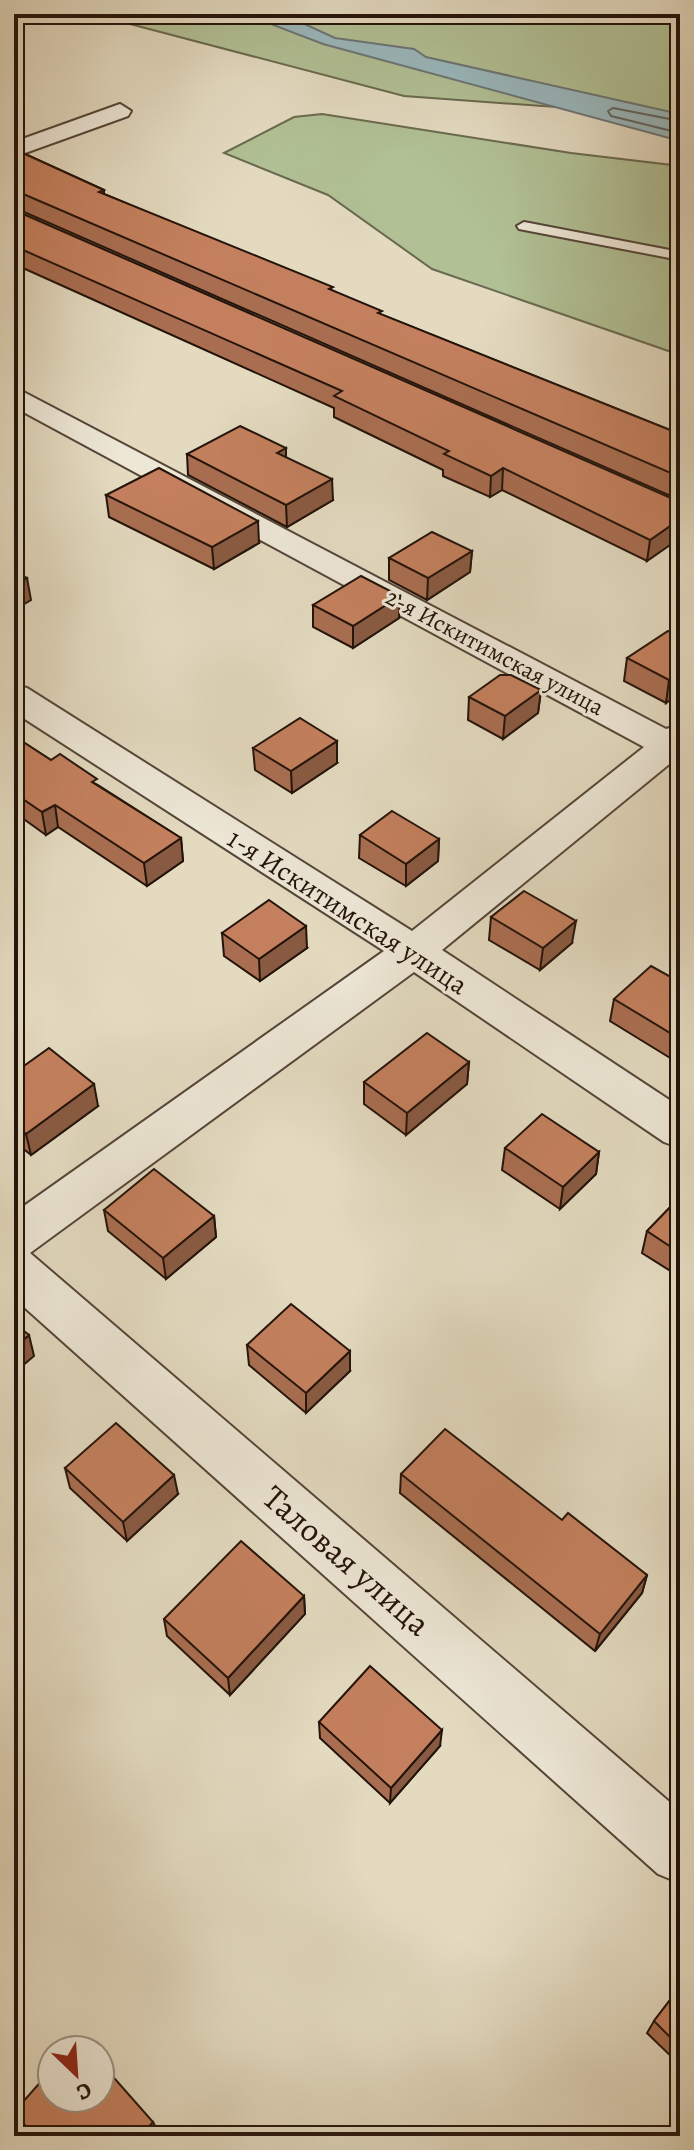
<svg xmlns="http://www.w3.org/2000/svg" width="694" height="2150" viewBox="0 0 694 2150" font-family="Alegreya,serif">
	<rect width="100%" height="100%" fill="#e3dac0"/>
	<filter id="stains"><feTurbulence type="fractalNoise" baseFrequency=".0025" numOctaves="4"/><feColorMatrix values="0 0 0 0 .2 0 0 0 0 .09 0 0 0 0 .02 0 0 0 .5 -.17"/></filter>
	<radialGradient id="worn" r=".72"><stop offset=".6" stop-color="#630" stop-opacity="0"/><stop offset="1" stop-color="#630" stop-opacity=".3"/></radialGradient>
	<!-- green -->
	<g fill="#b1c095" stroke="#6a6a50" stroke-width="2">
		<polygon points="92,14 680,14 680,116 404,96"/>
		<polygon points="322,114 571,153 680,166 680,355 432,269 328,195 224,153 294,117"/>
	</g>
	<!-- water -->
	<polygon fill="#9ab8be" stroke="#6b7676" stroke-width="2" points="245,14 283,14 335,38 414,49 426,57 680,114 680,141 323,44"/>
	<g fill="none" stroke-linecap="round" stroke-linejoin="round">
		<!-- shore -->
		<polyline stroke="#5f6664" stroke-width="2" points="680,121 613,108 608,111 611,116 680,133"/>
		<defs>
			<polygon id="lane" points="524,222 680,252 680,260 519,229 517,226"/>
			<g id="street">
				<polygon points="120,104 131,111 128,116 14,157 14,142"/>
				<polygon points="14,387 666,729 680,725 680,763 673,761 442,950 680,1107 680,1148 664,1142 414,972 30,1253 680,1811 680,1883 658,1874 14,1298 14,1213 384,951 14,712 14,685 27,688 412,931 644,747 14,407"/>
			</g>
		</defs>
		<!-- lane casing -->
		<use href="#lane" stroke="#544538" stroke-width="4"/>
		<!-- street casing -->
		<use href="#street" stroke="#544538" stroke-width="4"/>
		<!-- lane -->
		<use href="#lane" fill="#ede7d6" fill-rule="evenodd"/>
		<!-- street -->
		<use href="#street" fill="#ede7d6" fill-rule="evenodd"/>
	</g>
	<!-- wall -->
	<g fill="#a96e51" stroke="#24130a" stroke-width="2">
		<polygon points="14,149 104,190 104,194 333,291 382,315 680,434 680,500 15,208 14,209"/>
		<polygon points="14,210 680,502 647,561 502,490 490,497 443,476 443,470 334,417 334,408 14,264"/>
		<polygon points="187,454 286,457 333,500 287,527 188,475"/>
		<polygon points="106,495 259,543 214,569 109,517"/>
		<polygon points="472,551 470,572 427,600 389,580 389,558"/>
		<polygon points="313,605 399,618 353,648 313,627"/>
		<polygon points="680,638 666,703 624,681 627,658"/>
		<polygon points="541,690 538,713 503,739 468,720 469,697"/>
		<polygon points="14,736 51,760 98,785 181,838 183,861 147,886 58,827 46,835 14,812"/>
		<polygon points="253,748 337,763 292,793 255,770"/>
		<polygon points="360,835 439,839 438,861 406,886 359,858"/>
		<polygon points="491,917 572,943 540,970 489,940"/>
		<polygon points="222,933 307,948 260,981 224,956"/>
		<polygon points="680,982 680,1064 610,1021 614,999"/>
		<polygon points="469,1062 467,1084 406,1135 364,1104 364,1082"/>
		<polygon points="14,1073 98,1106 31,1155 14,1141"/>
		<polygon points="505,1148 599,1152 596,1174 560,1209 502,1170"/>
		<polygon points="680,1197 680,1277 642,1253 647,1231"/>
		<polygon points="104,1210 214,1216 216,1237 166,1279 108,1231"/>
		<polygon points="247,1345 350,1371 306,1413 249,1365"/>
		<polygon points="65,1468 178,1494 127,1541 70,1488"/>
		<polygon points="401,1474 562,1520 647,1575 642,1593 595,1651 400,1493"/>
		<polygon points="304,1596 305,1614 230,1695 167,1636 164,1619"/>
		<polygon points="319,1722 440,1746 390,1803 320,1738"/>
		<polygon points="680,1987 680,2065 647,2033 654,2021"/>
	</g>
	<!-- shaded-wall -->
	<g fill="#895a42" stroke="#24130a" stroke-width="2">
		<polygon points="286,448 286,469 277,453"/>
		<polygon points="503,468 502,490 490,497 491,476"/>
		<polygon points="332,479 333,500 287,527 286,505"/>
		<polygon points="680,519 680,538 647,561 650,540"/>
		<polygon points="258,521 259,543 214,569 212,547"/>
		<polygon points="472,551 470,572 427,600 428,578"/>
		<polygon points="27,578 31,600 14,610 14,586"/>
		<polygon points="400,596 399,618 353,648 353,626"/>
		<polygon points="680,673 680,693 666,703 669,680"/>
		<polygon points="541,690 538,713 503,739 505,716"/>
		<polygon points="337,741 337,763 292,793 291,771"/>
		<polygon points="55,805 58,827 46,835 42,812"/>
		<polygon points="181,838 183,861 147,886 144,863"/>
		<polygon points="439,839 438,861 406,886 406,864"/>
		<polygon points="576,921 572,943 540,970 543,948"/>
		<polygon points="306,926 307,948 260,981 259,959"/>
		<polygon points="469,1062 467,1084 406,1135 407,1113"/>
		<polygon points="94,1084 98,1106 31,1155 26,1134"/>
		<polygon points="599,1152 596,1174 560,1209 563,1187"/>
		<polygon points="214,1216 216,1237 166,1279 163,1258"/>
		<polygon points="29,1335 34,1356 14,1373 14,1348"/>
		<polygon points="350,1351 350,1371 306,1413 306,1393"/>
		<polygon points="174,1475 178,1494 127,1541 123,1522"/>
		<polygon points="647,1575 642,1593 595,1651 600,1634"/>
		<polygon points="304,1596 305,1614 230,1695 228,1678"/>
		<polygon points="442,1730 440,1746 390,1803 391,1788"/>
		<polygon points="153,2122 158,2131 154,2136 141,2136"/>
	</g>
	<!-- building -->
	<g fill="#c4805e" stroke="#24130a" stroke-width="2">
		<polygon points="14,149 104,190 99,192 333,287 329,289 382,311 378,313 680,434 680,477 14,190"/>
		<polygon points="14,210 680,502 680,519 650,540 503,468 491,476 444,454 449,451 334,396 342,391 14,246"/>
		<polygon points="240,426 286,448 277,453 332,479 286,505 187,454"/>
		<polygon points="159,468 258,521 212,547 106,495"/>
		<polygon points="432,532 472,551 428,578 389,558"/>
		<polygon points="14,571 27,578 14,586"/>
		<polygon points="361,576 400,596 353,626 313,605"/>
		<polygon points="668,631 680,638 680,673 669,680 627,658"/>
		<polygon points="500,675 511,675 541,690 505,716 469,697"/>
		<polygon points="300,718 337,741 291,771 253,748"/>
		<polygon points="14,736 51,760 60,754 97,779 92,782 181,838 144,863 55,805 42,812 14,793"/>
		<polygon points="392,811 439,839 406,864 360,835"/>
		<polygon points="524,891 576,921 543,948 491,917"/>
		<polygon points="269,900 306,926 259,959 222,933"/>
		<polygon points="651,966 680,982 680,1039 614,999"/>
		<polygon points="427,1033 469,1062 407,1113 364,1082"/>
		<polygon points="49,1048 94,1084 26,1134 14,1124 14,1073"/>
		<polygon points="542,1114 599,1152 563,1187 505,1148"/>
		<polygon points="154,1169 214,1216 163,1258 104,1210"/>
		<polygon points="680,1197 680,1253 647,1231"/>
		<polygon points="291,1304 350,1351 306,1393 247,1345"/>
		<polygon points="14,1323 29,1335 14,1348"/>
		<polygon points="116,1423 174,1475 123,1522 65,1468"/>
		<polygon points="445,1429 562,1520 568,1513 647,1575 600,1634 401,1474"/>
		<polygon points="241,1541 304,1596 228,1678 164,1619"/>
		<polygon points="370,1666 442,1730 391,1788 319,1722"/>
		<polygon points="680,1987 680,2047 654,2021"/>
		<polygon points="79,2038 90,2050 69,2050"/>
		<polygon points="100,2062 153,2122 141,2136 34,2136 14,2112 52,2069 52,2098 100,2098"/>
	</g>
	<g text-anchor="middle" stroke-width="6" stroke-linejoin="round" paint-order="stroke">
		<!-- far-street labels -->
		<g font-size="24" fill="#24130a" stroke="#ede7d6">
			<text transform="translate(495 652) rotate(28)" y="8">2-я Искитимская улица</text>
		</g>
		<!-- street labels -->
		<g font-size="28" fill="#24130a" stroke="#ede7d6">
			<text transform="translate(348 911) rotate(33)" y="10">1-я Искитимская улица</text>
		</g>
		<!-- near-street labels -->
		<g font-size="34" fill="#24130a" stroke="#ede7d6">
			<text transform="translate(347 1560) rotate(41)" y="12">Таловая улица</text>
		</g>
	</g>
	<!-- margin -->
	<rect width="694" height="2150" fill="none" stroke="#e3dac0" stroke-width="48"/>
	<rect x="16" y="16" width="662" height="2118" fill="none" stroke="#24130a" stroke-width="4"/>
	<rect x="24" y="24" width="646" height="2102" fill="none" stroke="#24130a" stroke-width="2"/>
	<!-- north arrow -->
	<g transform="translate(76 2074) rotate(155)"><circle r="38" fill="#ede7d6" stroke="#9d9284" stroke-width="2"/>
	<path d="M0-6L14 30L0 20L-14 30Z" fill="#8f2418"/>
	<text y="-12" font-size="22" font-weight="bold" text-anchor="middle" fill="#24130a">С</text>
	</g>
	<rect width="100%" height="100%" filter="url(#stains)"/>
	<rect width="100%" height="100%" fill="url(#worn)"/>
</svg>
